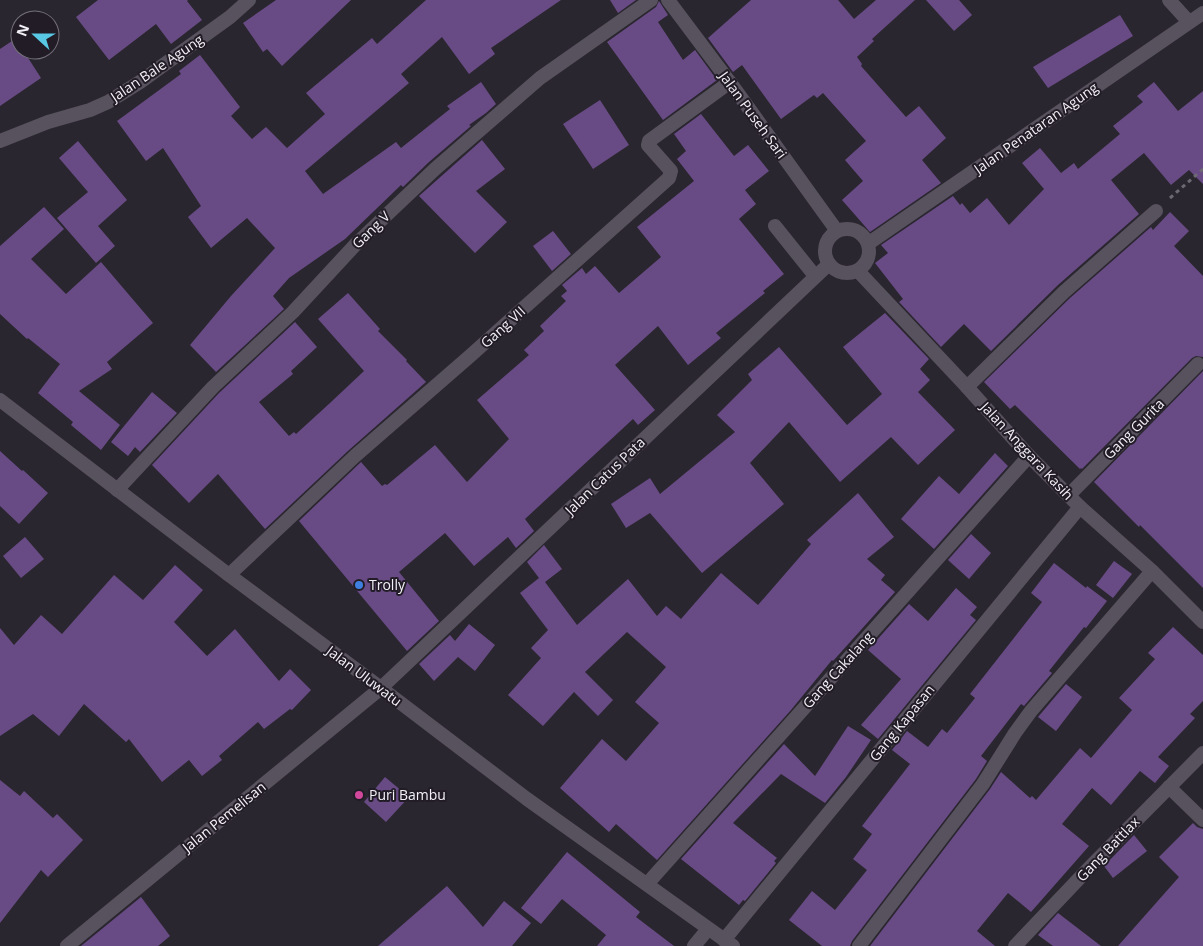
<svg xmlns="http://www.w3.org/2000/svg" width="1203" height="946" viewBox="0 0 1203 946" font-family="'Open Sans',sans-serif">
	<rect width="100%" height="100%" fill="#2a262f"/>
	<!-- building -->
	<g fill="#684b85">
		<polygon points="98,0 188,0 187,1 202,20 171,44 156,24 109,60 76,17"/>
		<polygon points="276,0 351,0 282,66 267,49 263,52 243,23"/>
		<polygon points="426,0 561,0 491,48 495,54 469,74 442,37 401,74 409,83 305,171 323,194 396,142 401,148 450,109 447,106 481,82 496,104 486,113 469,125 471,126 429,162 403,187 401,185 345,239 289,278 273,296 284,309 216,372 190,345 231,296 275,248 247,218 211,248 188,217 201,206 163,148 146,161 117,121 181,74 179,71 200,55 240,107 231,116 252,139 266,127 287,148 325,114 306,93 372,38 377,44"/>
		<polygon points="610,0 636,0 618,13"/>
		<polygon points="751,0 838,0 854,19 876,0 915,0 872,39 874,41 857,57 862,64 861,66 906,117 919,106 946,138 922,160 941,183 870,232 842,200 863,181 845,160 866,141 823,93 817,98 814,95 781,119 742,65 733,72 708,38"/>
		<polygon points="926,0 959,0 972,15 954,31"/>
		<polygon points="659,1 668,15 658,22 683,60 695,50 717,80 663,120 607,42 656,7"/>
		<polygon points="1120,15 1133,36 1048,88 1033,67"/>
		<polygon points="15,39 20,46 20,50 23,50 41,78 0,106 0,49"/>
		<polygon points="1154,82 1178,111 1203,91 1203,184 1189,170 1171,185 1144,153 1111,180 1139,214 1058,285 991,351 964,324 941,347 899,302 903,299 875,263 888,253 881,245 953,196 960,205 962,203 970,213 987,198 1009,225 1044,189 1022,163 1040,148 1061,173 1074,163 1078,169 1120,134 1113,126 1143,102 1137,96"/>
		<polygon points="600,100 629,145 593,169 563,124"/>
		<polygon points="701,114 734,156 748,145 769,171 745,190 756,204 739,219 784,274 763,291 765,293 716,333 721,338 688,365 658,326 615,365 655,410 638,425 633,419 525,519 534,531 516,548 508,537 474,566 445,533 399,572 439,621 407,651 299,521 361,462 382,486 385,484 387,485 435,445 467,482 509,439 477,400 529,355 524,350 544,331 540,326 566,301 561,296 567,291 562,285 582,268 586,274 595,266 619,293 661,257 637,227 694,181 677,159 686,151 674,134"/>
		<polygon points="482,140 505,169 476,191 507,222 475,253 419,196"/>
		<polygon points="78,141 127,200 98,226 115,246 96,263 57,218 88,192 59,158"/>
		<polygon points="44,207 64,229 31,259 66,294 101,262 153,323 107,362 112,369 79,391 120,425 101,450 71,425 73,422 38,393 60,364 28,338 27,339 0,314 0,246"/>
		<polygon points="1170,212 1189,231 1174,246 1203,276 1203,357 1196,356 1192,358 1082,469 1081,468 1080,469 1015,405 1010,409 984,382 1070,298 1151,227 1153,230"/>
		<polygon points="553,231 571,254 552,271 533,246"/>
		<polygon points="348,293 380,329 378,331 407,360 406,361 426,382 349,450 265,529 218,474 189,503 152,465 219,393 295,322 317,347 291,371 293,374 259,402 289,436 294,432 296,434 330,403 364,371 318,319"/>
		<polygon points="885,313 929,359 920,369 930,380 918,392 955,430 918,465 891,437 840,482 789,422 750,463 784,504 702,573 650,513 626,528 611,504 650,478 660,494 735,432 717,415 752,380 748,374 779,347 847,425 882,394 843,347"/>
		<polygon points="1203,371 1203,588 1140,525 1139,527 1094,482"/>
		<polygon points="152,392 177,413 140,452 135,447 128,456 111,442"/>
		<polygon points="0,451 22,471 23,470 48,493 19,524 0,506"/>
		<polygon points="995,453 1008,466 934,549 901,519 939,476 959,494"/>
		<polygon points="858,493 894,537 867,559 885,575 881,580 895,592 833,661 832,660 791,710 657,860 616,824 609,832 560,788 602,739 626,761 659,723 635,702 666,667 627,632 585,672 613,700 598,716 574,692 543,726 508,695 541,658 531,648 548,630 520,593 539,578 527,562 544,545 562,569 545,582 577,625 628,579 657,616 666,606 681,619 721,573 758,605 811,544 807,540"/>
		<polygon points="971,534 991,553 969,579 948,560"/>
		<polygon points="25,537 44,559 21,578 3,556"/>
		<polygon points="1114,561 1132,574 1113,598 1096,585"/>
		<polygon points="1054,563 1086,588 1087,586 1107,601 1086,628 1084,627 1049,671 1052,673 1024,706 1021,704 981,756 987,761 976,779 852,941 850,946 822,946 789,920 812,891 835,910 867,870 853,859 872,834 862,826 910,764 892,750 907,731 928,747 942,729 947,733 975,698 970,694 1042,602 1031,593"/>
		<polygon points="175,565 203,590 174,622 207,656 235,629 279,681 290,669 311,690 292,710 290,709 264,729 258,722 219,756 222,760 202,776 189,760 162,782 129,739 126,742 84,704 59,736 33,714 0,736 0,628 14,645 41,615 62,634 114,575 143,600"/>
		<polygon points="956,588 977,607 970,615 976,620 878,739 861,725 901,679 868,650 909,604 928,621"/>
		<polygon points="469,624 495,645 475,671 458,657 434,681 419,664 450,635 455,641"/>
		<polygon points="1173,627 1203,655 1203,701 1190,714 1195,718 1158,757 1169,766 1155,783 1140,771 1111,805 1092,788 1062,824 1089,846 1031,912 1008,893 977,931 995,946 870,946 990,789 1001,772 1030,798 1032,796 1036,800 1080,748 1091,758 1132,710 1119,698 1155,659 1148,653"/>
		<polygon points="1066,684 1082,697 1056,731 1038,717"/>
		<polygon points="848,726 871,740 846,777 825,803 781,774 733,823 777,858 774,861 776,863 745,901 743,900 739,905 681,859 784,744 815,776"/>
		<polygon points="385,777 409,797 386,822 364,802"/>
		<polygon points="0,780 20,796 24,791 53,818 57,814 83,840 48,877 41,870 0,923"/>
		<polygon points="1193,823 1197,827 1203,829 1203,946 1118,946 1179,877 1159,857"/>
		<polygon points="1134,835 1147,851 1113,878 1104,866"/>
		<polygon points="567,852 640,912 636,917 674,946 597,946 606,935 562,899 541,924 521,908"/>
		<polygon points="447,886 483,927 504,901 531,923 512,946 378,946"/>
		<polygon points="141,897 170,936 158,946 81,946"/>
		<polygon points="1058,913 1101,946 1053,946 1038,935"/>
	</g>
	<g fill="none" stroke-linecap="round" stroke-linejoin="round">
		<!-- path -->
		<polyline stroke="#6d6972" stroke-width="3" stroke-dasharray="4 4" stroke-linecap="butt" points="1170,198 1203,169"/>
		<!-- service -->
		<polyline stroke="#58525e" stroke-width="14" points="775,226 815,276"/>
		<!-- minor -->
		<g stroke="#58525e" stroke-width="14">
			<polyline points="668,0 737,92 837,231"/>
			<polyline points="1169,0 1189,22"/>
			<polyline points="0,141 48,122 90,110 108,102 140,82 230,17 249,0"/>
			<circle cx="847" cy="251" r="22"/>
			<polyline points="869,243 1203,13"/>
			<polyline points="858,271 967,387 1029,456 1080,507 1152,571 1203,622"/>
			<polyline points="967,387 1064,292 1156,211"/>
			<polyline points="117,490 213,387 293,312 356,244 435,169 540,78 651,0"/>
			<polyline points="1069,495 1198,364"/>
			<polyline points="229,575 355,456 470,356 669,178 671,171 648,145 649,141 730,82"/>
			<polyline points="1169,787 1203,820"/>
			<polyline points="647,884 1029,456"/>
			<polyline points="724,940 1080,507"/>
			<polyline points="67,946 381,688 829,264"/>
			<polyline points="694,946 708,929"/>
			<polyline points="859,946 983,784 1015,733 1031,711 1152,571"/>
			<polyline points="1015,946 1091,866 1203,753"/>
		</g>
		<!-- tertiary -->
		<polyline stroke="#58525e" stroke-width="14" points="0,400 229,575 381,688 527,799 733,946"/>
	</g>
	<!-- markers -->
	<circle fill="#3f7fe0" stroke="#211c26" stroke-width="2" cx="359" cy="585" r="5"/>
	<circle fill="#d1479c" stroke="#211c26" stroke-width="2" cx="359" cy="795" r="5"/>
	<g text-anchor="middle" stroke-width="4" stroke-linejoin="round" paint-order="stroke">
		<!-- street labels -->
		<g font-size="14" fill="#f3f0f7" stroke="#211c26">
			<text transform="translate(157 68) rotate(-34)" y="5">Jalan Bale Agung</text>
			<text transform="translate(753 115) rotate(54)" y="5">Jalan Puseh Sari</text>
			<text transform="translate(1036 128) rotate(-35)" y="5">Jalan Penataran Agung</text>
			<text transform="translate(371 230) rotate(-44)" y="5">Gang V</text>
			<text transform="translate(503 327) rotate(-42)" y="5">Gang VII</text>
			<text transform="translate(1134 429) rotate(-45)" y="5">Gang Gurita</text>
			<text transform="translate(1027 451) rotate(47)" y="5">Jalan Anggara Kasih</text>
			<text transform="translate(605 476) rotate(-44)" y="5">Jalan Catus Pata</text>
			<text transform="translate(838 670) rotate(-48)" y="5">Gang Cakalang</text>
			<text transform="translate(364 676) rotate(37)" y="5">Jalan Uluwatu</text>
			<text transform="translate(902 723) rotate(-51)" y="5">Gang Kapasan</text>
			<text transform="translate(224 817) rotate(-39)" y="5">Jalan Pemelisan</text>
			<text transform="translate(1108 849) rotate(-46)" y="5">Gang Battlax</text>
		</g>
		<!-- poi labels -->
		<g font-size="14" fill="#f3f0f7" stroke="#211c26" text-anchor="start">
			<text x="369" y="590">Trolly</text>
			<text x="369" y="800">Puri Bambu</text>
		</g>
	</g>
	<!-- north arrow -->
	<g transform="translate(35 35) rotate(291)"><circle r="24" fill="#211c26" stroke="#75717a"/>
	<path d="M0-4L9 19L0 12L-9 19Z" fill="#59c8e4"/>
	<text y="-8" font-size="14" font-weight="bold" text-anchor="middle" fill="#f3f0f7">N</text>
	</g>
</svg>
